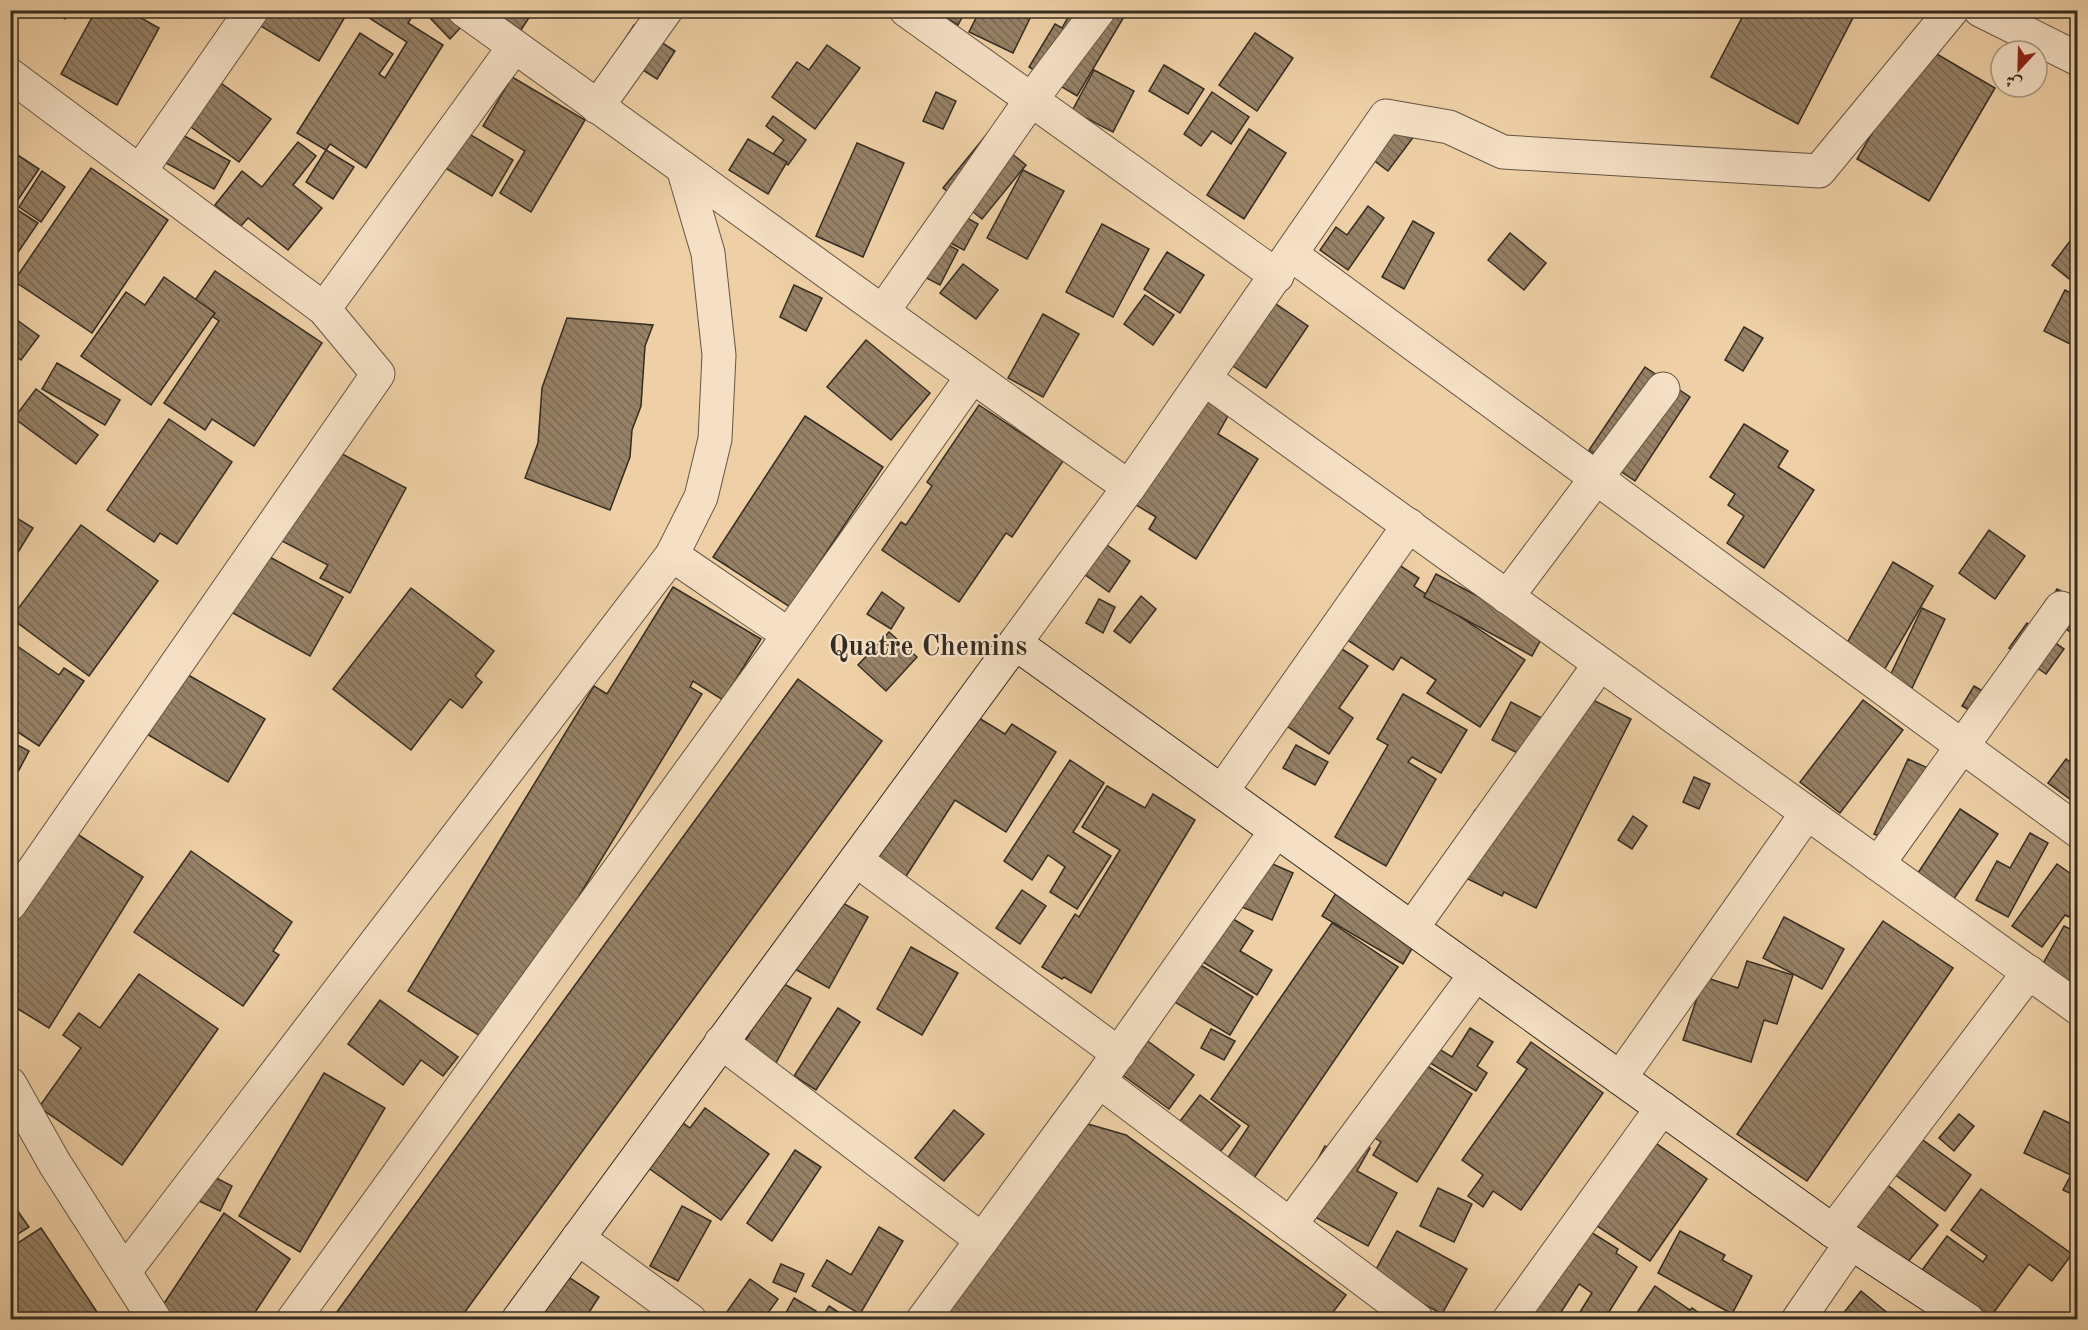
<svg xmlns="http://www.w3.org/2000/svg" width="2088" height="1330" viewBox="0 0 2088 1330" font-family="'Old Standard TT',Amiri,serif">
	<defs>
		<pattern id="building-back-hatch" width="6" height="6" patternUnits="userSpaceOnUse" patternTransform="scale(1.5)"><rect width="6" height="6" fill="#968167"/><path d="M-1 5l2 2M0 0l6 6M5-1l2 2" fill="none" stroke="#7b6a54"/></pattern>
	</defs>
	<rect width="100%" height="100%" fill="#efd0a6"/>
	<filter id="stains"><feTurbulence type="fractalNoise" baseFrequency=".00333" numOctaves="4"/><feColorMatrix values="0 0 0 0 .2 0 0 0 0 .09 0 0 0 0 .02 0 0 0 .5 -.17"/></filter>
	<radialGradient id="worn" r=".72"><stop offset=".6" stop-color="#630" stop-opacity="0"/><stop offset="1" stop-color="#630" stop-opacity=".3"/></radialGradient>
	<!-- building -->
	<g fill="url(#building-back-hatch)" stroke="#352c22" stroke-width="1.5">
		<polygon points="51,10 70,10 65,19"/>
		<polygon points="96,10 127,10 159,28 117,105 61,74"/>
		<polygon points="157,10 181,10 180,17 157,16"/>
		<polygon points="261,10 349,10 319,61 254,22"/>
		<polygon points="365,10 416,10 408,23 443,45 366,168 330,144 326,150 354,167 333,199 306,182 326,150 297,133 360,33 393,54 379,74 385,78 407,42 363,14"/>
		<polygon points="440,10 446,10 462,26 450,39 431,19"/>
		<polygon points="492,10 534,10 521,30"/>
		<polygon points="934,10 966,10 958,25"/>
		<polygon points="980,10 1034,10 1013,53 969,32"/>
		<polygon points="1072,10 1128,10 1077,96 1029,67 1055,24 1062,28"/>
		<polygon points="1746,10 1857,10 1798,124 1711,77"/>
		<polygon points="634,25 675,51 657,79 638,67 594,87"/>
		<polygon points="1255,33 1293,58 1257,111 1219,85"/>
		<polygon points="827,45 860,68 815,129 772,97 797,62 809,70"/>
		<polygon points="1923,46 1995,88 1929,201 1857,159"/>
		<polygon points="1164,65 1204,89 1188,114 1149,91"/>
		<polygon points="1094,70 1134,91 1113,132 1072,111"/>
		<polygon points="211,76 271,119 239,162 180,119"/>
		<polygon points="512,77 585,120 531,212 500,193 525,151 483,126"/>
		<polygon points="936,92 956,101 943,129 923,121"/>
		<polygon points="1212,92 1249,117 1231,144 1212,131 1201,146 1184,134"/>
		<polygon points="773,116 806,140 788,165 773,154 784,140 766,126"/>
		<polygon points="1391,117 1415,135 1388,171 1364,153"/>
		<polygon points="168,127 230,161 214,189 153,156"/>
		<polygon points="1249,129 1286,153 1244,219 1207,195"/>
		<polygon points="464,131 513,160 492,196 442,166"/>
		<polygon points="987,134 1026,165 982,219 943,188"/>
		<polygon points="748,139 787,162 768,194 729,170"/>
		<polygon points="298,142 316,156 293,185 322,208 288,250 248,218 241,226 215,205 242,171 262,187"/>
		<polygon points="857,143 904,163 863,257 816,236"/>
		<polygon points="10,150 39,169 13,207 38,223 10,264"/>
		<polygon points="91,168 168,220 92,333 14,281"/>
		<polygon points="1023,170 1064,191 1027,259 987,238"/>
		<polygon points="42,171 65,187 41,222 19,207"/>
		<polygon points="1368,206 1384,218 1348,270 1320,250 1336,227 1347,235"/>
		<polygon points="960,214 978,224 964,250 946,241"/>
		<polygon points="1413,221 1434,233 1404,289 1382,277"/>
		<polygon points="1102,224 1149,249 1113,317 1066,292"/>
		<polygon points="1510,233 1546,263 1524,290 1488,260"/>
		<polygon points="2076,233 2078,276 2073,282 2052,265"/>
		<polygon points="931,236 958,250 940,285 913,271"/>
		<polygon points="1167,252 1204,275 1180,313 1144,289"/>
		<polygon points="963,264 998,290 976,319 940,293"/>
		<polygon points="215,271 322,343 254,446 212,419 205,430 164,403 219,321 193,303"/>
		<polygon points="164,277 215,313 151,405 81,356 126,292 145,305"/>
		<polygon points="794,285 822,298 806,331 780,317"/>
		<polygon points="2065,290 2078,297 2078,348 2044,331"/>
		<polygon points="1260,293 1308,326 1266,388 1218,356"/>
		<polygon points="1145,295 1174,315 1153,345 1124,324"/>
		<polygon points="1043,314 1079,334 1043,397 1008,378"/>
		<polygon points="10,315 39,336 21,360 10,352"/>
		<polygon points="567,318 653,325 645,346 641,406 632,430 630,457 610,510 525,478 538,443 542,388"/>
		<polygon points="1744,327 1763,338 1743,371 1725,360"/>
		<polygon points="866,340 930,393 891,440 827,387"/>
		<polygon points="57,363 120,400 105,425 42,389"/>
		<polygon points="1645,367 1690,397 1635,481 1589,450"/>
		<polygon points="36,389 98,435 76,464 14,418"/>
		<polygon points="1197,394 1229,414 1218,434 1258,459 1196,559 1149,529 1156,517 1123,497"/>
		<polygon points="979,405 1063,461 1012,537 1006,533 959,602 882,550 901,522 906,525 932,486 927,482"/>
		<polygon points="805,416 883,467 790,607 713,557"/>
		<polygon points="169,419 232,462 177,544 160,533 154,542 107,510"/>
		<polygon points="1744,424 1788,451 1778,467 1814,490 1764,568 1727,543 1744,516 1728,505 1735,494 1710,477"/>
		<polygon points="331,448 406,488 350,593 320,578 328,565 282,541"/>
		<polygon points="10,514 33,528 10,565"/>
		<polygon points="81,525 158,581 89,676 11,618"/>
		<polygon points="1989,530 2025,556 1995,599 1959,573"/>
		<polygon points="1098,539 1130,561 1109,592 1077,569"/>
		<polygon points="255,549 343,597 310,656 222,607"/>
		<polygon points="1376,550 1419,578 1414,586 1525,660 1480,727 1427,693 1436,680 1401,657 1393,670 1326,626"/>
		<polygon points="1893,562 1933,586 1883,672 1843,650"/>
		<polygon points="1436,574 1545,632 1532,656 1424,597"/>
		<polygon points="673,587 761,639 723,700 693,681 690,687 702,694 490,1042 408,991 594,686 607,694"/>
		<polygon points="411,588 494,651 475,676 482,682 462,708 450,699 411,750 333,689"/>
		<polygon points="2057,589 2078,600 2078,636 2042,616"/>
		<polygon points="882,592 904,608 891,629 867,614"/>
		<polygon points="1141,596 1156,609 1130,643 1114,631"/>
		<polygon points="1099,599 1115,607 1103,633 1086,623"/>
		<polygon points="1922,608 1945,619 1912,688 1889,678"/>
		<polygon points="2027,623 2064,649 2046,674 2009,648"/>
		<polygon points="889,632 917,657 886,691 858,665"/>
		<polygon points="1319,634 1368,666 1339,708 1353,718 1329,754 1270,715"/>
		<polygon points="10,641 59,675 64,668 84,681 39,746 10,727"/>
		<polygon points="176,668 265,719 228,782 140,730"/>
		<polygon points="798,679 882,741 459,1320 331,1320"/>
		<polygon points="1974,686 2003,703 1991,723 1962,706"/>
		<polygon points="1567,687 1631,719 1536,908 1504,892 1502,896 1446,868 1475,810 1497,821 1529,759 1492,740 1511,702 1549,722"/>
		<polygon points="1403,694 1467,730 1441,773 1412,757 1408,762 1436,779 1386,866 1335,837 1388,745 1377,739"/>
		<polygon points="1863,700 1903,730 1840,813 1800,782"/>
		<polygon points="974,715 1005,734 1012,724 1056,752 1006,832 955,800 903,881 863,856"/>
		<polygon points="10,741 29,751 10,787"/>
		<polygon points="1296,745 1328,762 1315,785 1283,768"/>
		<polygon points="1908,759 1941,774 1908,848 1874,834"/>
		<polygon points="2066,759 2078,767 2078,805 2048,783"/>
		<polygon points="1070,760 1104,783 1073,832 1111,856 1077,909 1050,892 1065,867 1048,855 1032,880 1004,861"/>
		<polygon points="1694,777 1710,784 1699,809 1683,802"/>
		<polygon points="1107,786 1145,808 1153,794 1195,820 1091,993 1064,977 1062,979 1042,967 1075,914 1079,917 1120,850 1082,827"/>
		<polygon points="1960,809 1998,834 1947,909 1910,885"/>
		<polygon points="1633,816 1647,826 1632,849 1618,840"/>
		<polygon points="65,826 143,877 49,1028 10,1004 10,913"/>
		<polygon points="2030,833 2048,843 2008,917 1976,900 1997,861 2010,868"/>
		<polygon points="191,851 292,922 273,951 279,955 243,1006 134,932"/>
		<polygon points="1261,859 1293,873 1272,920 1240,906"/>
		<polygon points="2057,864 2078,879 2078,904 2069,917 2065,915 2042,947 2012,926"/>
		<polygon points="1022,890 1046,906 1020,944 996,928"/>
		<polygon points="1336,893 1417,940 1403,964 1322,916"/>
		<polygon points="830,896 868,917 829,988 791,967"/>
		<polygon points="1215,908 1253,931 1240,951 1272,970 1257,995 1188,953"/>
		<polygon points="1784,917 1844,949 1822,989 1763,958"/>
		<polygon points="1883,921 1953,968 1807,1181 1737,1134"/>
		<polygon points="1332,923 1398,967 1252,1181 1225,1162 1249,1126 1211,1099"/>
		<polygon points="2064,926 2078,933 2078,989 2040,969"/>
		<polygon points="911,947 958,973 922,1035 877,1009"/>
		<polygon points="1176,950 1253,997 1230,1035 1153,989"/>
		<polygon points="1747,961 1793,975 1777,1024 1764,1020 1751,1062 1683,1040 1704,977 1738,988"/>
		<polygon points="139,974 218,1029 122,1165 39,1107 81,1048 63,1035 79,1013 100,1028"/>
		<polygon points="778,981 811,998 776,1063 743,1046"/>
		<polygon points="380,1000 458,1057 443,1076 421,1060 403,1085 348,1044"/>
		<polygon points="838,1008 860,1022 816,1090 794,1076"/>
		<polygon points="1470,1028 1493,1042 1477,1066 1487,1073 1476,1091 1409,1050 1418,1036 1452,1057"/>
		<polygon points="1211,1029 1235,1041 1224,1060 1201,1048"/>
		<polygon points="1138,1034 1194,1075 1169,1109 1113,1068"/>
		<polygon points="1531,1042 1603,1093 1521,1210 1493,1191 1483,1207 1468,1196 1483,1175 1462,1160 1527,1069 1517,1062"/>
		<polygon points="1405,1052 1472,1094 1417,1182 1373,1155 1381,1142 1357,1126"/>
		<polygon points="324,1073 385,1108 300,1252 239,1216"/>
		<polygon points="1200,1095 1240,1126 1207,1169 1167,1138"/>
		<polygon points="663,1108 690,1128 705,1108 769,1154 721,1220 629,1154"/>
		<polygon points="954,1110 984,1134 944,1181 915,1158"/>
		<polygon points="2044,1111 2078,1127 2078,1197 2063,1190 2071,1175 2024,1153"/>
		<polygon points="1959,1114 1974,1126 1954,1151 1939,1138"/>
		<polygon points="1088,1124 1126,1135 1346,1295 1327,1320 940,1320"/>
		<polygon points="1905,1127 1971,1175 1945,1211 1879,1163"/>
		<polygon points="1640,1132 1707,1179 1650,1261 1582,1216"/>
		<polygon points="1357,1141 1370,1148 1357,1171 1397,1193 1368,1246 1293,1205 1325,1146 1347,1158"/>
		<polygon points="795,1150 821,1167 772,1241 747,1223"/>
		<polygon points="197,1168 232,1186 220,1211 184,1194"/>
		<polygon points="1875,1175 1938,1225 1907,1263 1886,1246 1883,1250 1842,1217"/>
		<polygon points="1438,1188 1472,1204 1454,1242 1420,1226"/>
		<polygon points="1981,1189 2072,1254 2052,1281 2029,1264 1989,1319 1922,1270 1947,1236 1983,1262 1987,1256 1951,1230"/>
		<polygon points="10,1200 29,1227 10,1239"/>
		<polygon points="682,1206 711,1221 678,1281 650,1266"/>
		<polygon points="224,1213 290,1259 250,1320 153,1320"/>
		<polygon points="1570,1219 1618,1249 1616,1253 1637,1267 1604,1320 1575,1320 1592,1293 1579,1284 1556,1320 1543,1320 1525,1308"/>
		<polygon points="879,1227 903,1241 860,1314 812,1286 827,1260 851,1275"/>
		<polygon points="41,1228 101,1318 99,1320 10,1320 10,1248"/>
		<polygon points="1397,1231 1467,1269 1442,1314 1407,1295 1368,1284"/>
		<polygon points="1680,1231 1725,1255 1722,1260 1752,1276 1732,1314 1658,1273"/>
		<polygon points="781,1264 804,1274 796,1292 773,1282"/>
		<polygon points="550,1265 599,1297 584,1320 513,1320"/>
		<polygon points="750,1279 778,1299 763,1320 735,1320 726,1313"/>
		<polygon points="1655,1286 1690,1310 1692,1308 1709,1320 1632,1320"/>
		<polygon points="1861,1291 1896,1320 1838,1320"/>
		<polygon points="794,1298 816,1311 811,1320 782,1320"/>
		<polygon points="829,1306 849,1319 849,1320 821,1320"/>
	</g>
	<g fill="none" stroke-linecap="round" stroke-linejoin="round">
		<defs>
			<g id="street">
				<path d="M464 10C686 169 906 331 1129 487"/>
				<polyline points="906,10 1277,276"/>
				<polyline points="1980,10 2078,59"/>
				<polyline points="10,75 324,309 378,374 10,904"/>
				<polyline points="597,107 666,10"/>
				<polyline points="140,171 252,10"/>
				<polyline points="1292,255 2078,831"/>
				<polyline points="324,309 514,47"/>
				<polyline points="883,311 1031,100 1099,10"/>
				<polyline points="1205,379 2078,1008"/>
				<polyline points="672,555 789,635"/>
				<polyline points="1507,597 1663,389"/>
				<polyline points="1015,643 1129,487 1386,116 1449,127 1503,152 1819,171 1952,10"/>
				<polyline points="1222,791 1409,525"/>
				<polyline points="856,860 1119,1054"/>
				<polyline points="1878,864 2061,608"/>
				<polyline points="1412,928 1600,664"/>
				<polyline points="721,1042 982,1240"/>
				<polyline points="1620,1078 1807,813"/>
				<polyline points="1099,1081 1417,1320"/>
				<polyline points="10,1084 55,1164 155,1320"/>
				<polyline points="1290,1225 1476,974"/>
				<polyline points="1833,1231 2029,972"/>
				<polyline points="578,1238 690,1320"/>
				<polyline points="125,1271 672,555 701,497 715,439 719,355 708,253 683,168"/>
				<polyline points="293,1320 789,635 972,377"/>
				<polyline points="923,1320 1099,1081 1276,831"/>
				<polyline points="1509,1320 1662,1108"/>
				<polyline points="1798,1320 1851,1243"/>
			</g>
			<polyline id="secondary" points="518,1320 1015,643 1833,1231 1968,1320"/>
		</defs>
		<!-- street casing -->
		<use href="#street" stroke="#645543" stroke-width="35"/>
		<!-- secondary casing -->
		<use href="#secondary" stroke="#352c22" stroke-width="35"/>
		<!-- street -->
		<use href="#street" stroke="#f5e0c5" stroke-width="33"/>
		<!-- secondary -->
		<use href="#secondary" stroke="#f5e0c5" stroke-width="33"/>
	</g>
	<g text-anchor="middle" stroke-width="4.5" stroke-linejoin="round" paint-order="stroke">
		<!-- district labels -->
		<g font-size="28" font-weight="bold" fill="#352c22" stroke="#f5e0c5">
			<text x="928" y="655">Quatre Chemins</text>
		</g>
	</g>
	<!-- margin -->
	<rect width="2088" height="1330" fill="none" stroke="#efd0a6" stroke-width="36"/>
	<rect x="12" y="12" width="2064" height="1306" fill="none" stroke="#352c22" stroke-width="3"/>
	<rect x="18" y="18" width="2052" height="1294" fill="none" stroke="#352c22" stroke-width="1.5"/>
	<!-- north arrow -->
	<g transform="translate(2019 69) rotate(202)"><circle r="28" fill="#f5e0c5" stroke="#a89884" stroke-width="1.5"/>
	<path d="M0-4.5L10 22L0 15L-10 22Z" fill="#8f2418"/>
	<text y="-9" font-size="16" font-weight="bold" text-anchor="middle" fill="#352c22">ش</text>
	</g>
	<rect width="100%" height="100%" filter="url(#stains)"/>
	<rect width="100%" height="100%" fill="url(#worn)"/>
</svg>
